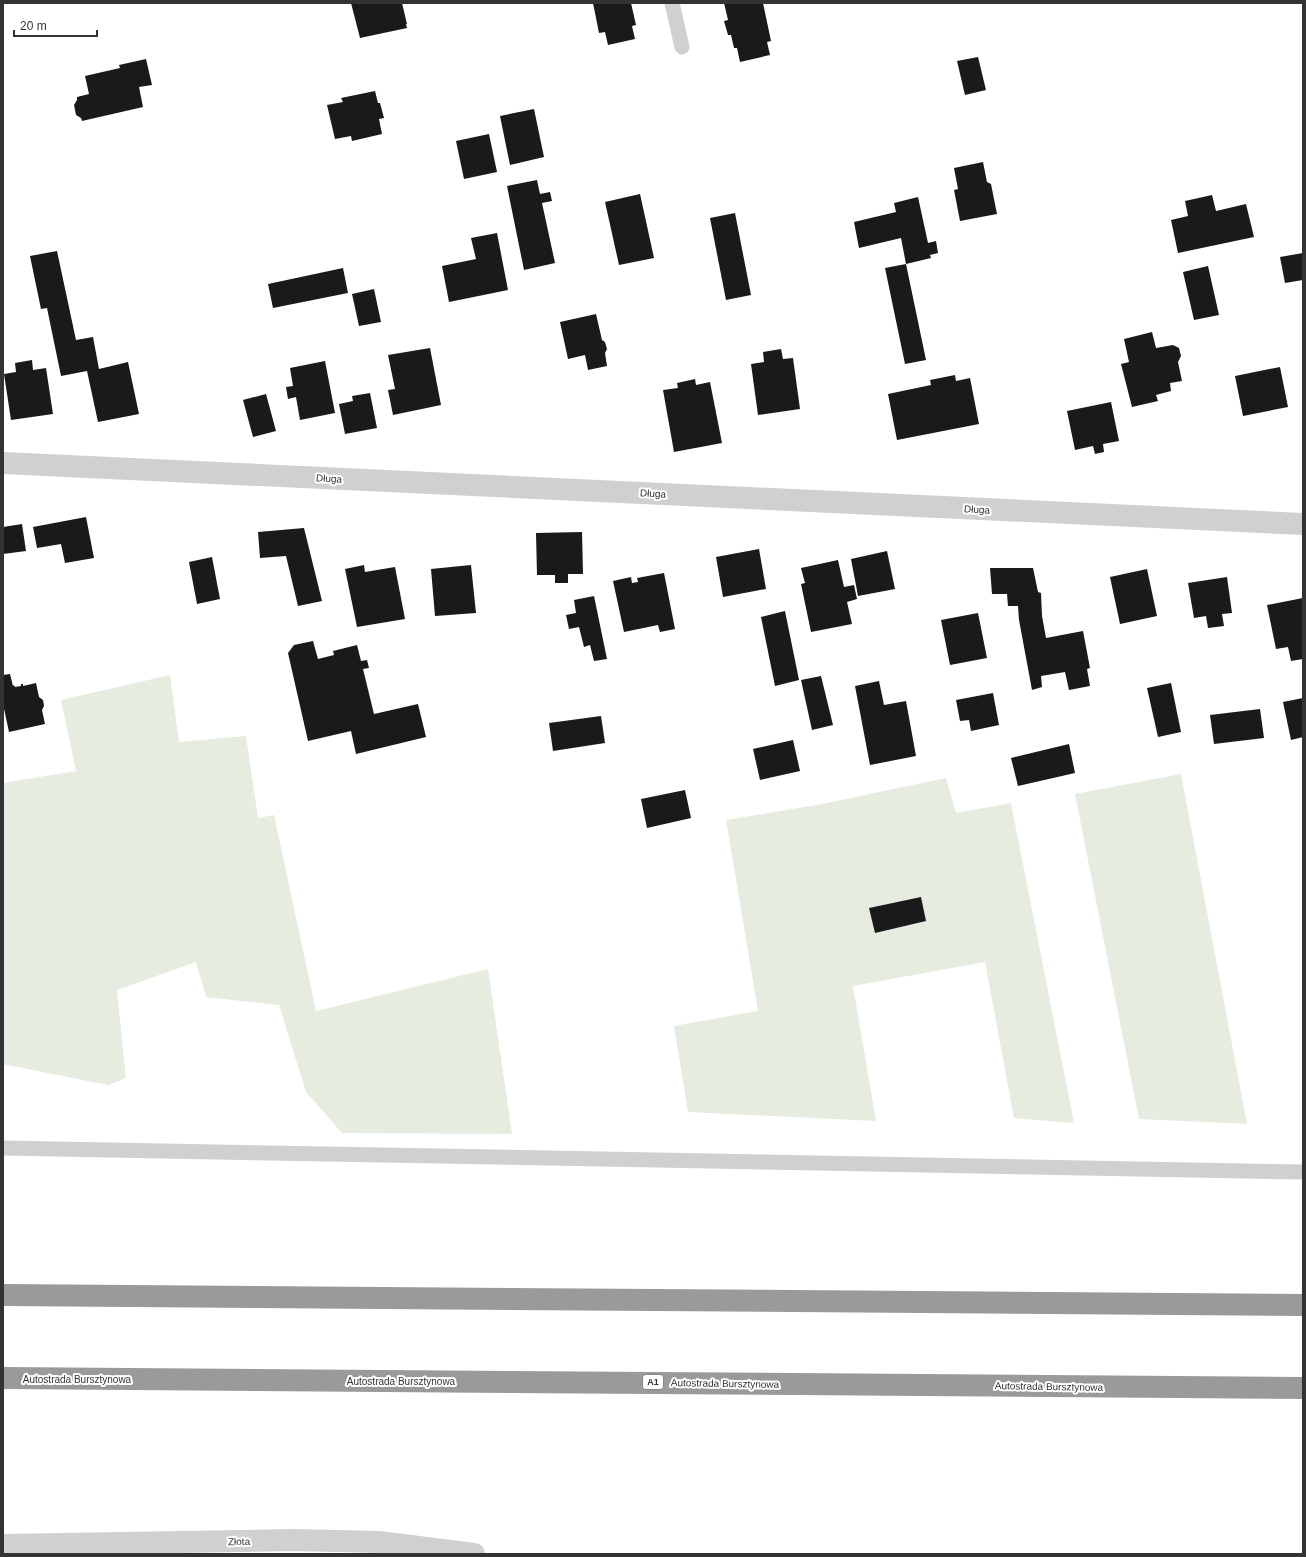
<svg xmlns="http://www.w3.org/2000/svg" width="1306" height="1557" viewBox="0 0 1306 1557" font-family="Helvetica,sans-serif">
	<rect width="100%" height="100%" fill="#fff"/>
	<!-- green -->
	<g fill="#e6ecdf">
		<polygon points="170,675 179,742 246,736 258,818 274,815 316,1011 488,969 512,1134 342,1133 306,1092 279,1005 206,997 196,962 117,990 126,1078 108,1085 3,1064 3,783 76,771 61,700"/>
		<polygon points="1181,774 1247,1124 1139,1119 1075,794"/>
		<polygon points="946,778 956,813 1011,803 1074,1123 1014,1118 985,962 853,986 876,1121 688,1112 674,1026 758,1011 726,820 822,804"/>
	</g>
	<!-- building -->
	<g fill="#1a1a1a">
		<polygon points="351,3 402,3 407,24 406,24 407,28 360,38"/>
		<polygon points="593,3 631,3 636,25 632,26 635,39 608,45 605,32 599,33"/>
		<polygon points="724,3 763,3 771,41 767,42 770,55 740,62 737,48 734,48 731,35 728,35 724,21 728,20"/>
		<polygon points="978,57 986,90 965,95 957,61"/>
		<polygon points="146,59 152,85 139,87 143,107 82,121 81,118 76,115 74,105 77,100 77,97 89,94 85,76 120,68 119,65"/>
		<polygon points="375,91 378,103 380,103 384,118 379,119 382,134 352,141 351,136 335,139 327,105 343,102 341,98"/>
		<polygon points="534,109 544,157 510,165 500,116"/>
		<polygon points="489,134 497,172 464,179 456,141"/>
		<polygon points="983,162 987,182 991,184 997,214 960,221 954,190 958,189 954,168"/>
		<polygon points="537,180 540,194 550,192 552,201 542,203 555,263 524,270 507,186"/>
		<polygon points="640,194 654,258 619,265 605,202"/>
		<polygon points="1212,195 1216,211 1246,204 1254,237 1178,253 1171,220 1188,216 1185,201"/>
		<polygon points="918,197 928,243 936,241 938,253 930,255 931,258 906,264 926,360 905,364 885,268 906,264 901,238 859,248 854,222 896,212 894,203"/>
		<polygon points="735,213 751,295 726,300 710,218"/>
		<polygon points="497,233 508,290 449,302 442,266 476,259 471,238"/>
		<polygon points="57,251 76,340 93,337 99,369 128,362 139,414 98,422 87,371 61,376 47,308 41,309 30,256"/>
		<polygon points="1303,253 1303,280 1285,283 1280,257"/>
		<polygon points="1208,266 1219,315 1194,320 1183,272"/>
		<polygon points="343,268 348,293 273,308 268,284"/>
		<polygon points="374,289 381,322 359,326 352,294"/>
		<polygon points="596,314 602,340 605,342 607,349 605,353 607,366 588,370 585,355 568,359 560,322"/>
		<polygon points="1152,332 1156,348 1173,345 1179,348 1181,356 1178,362 1182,381 1170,383 1171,391 1156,395 1158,401 1132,407 1121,364 1129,362 1124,339"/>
		<polygon points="430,348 441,405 393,415 388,390 395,389 388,355"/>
		<polygon points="781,349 783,359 793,358 800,409 758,415 751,364 764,362 763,352"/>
		<polygon points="32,360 33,370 46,368 53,414 11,420 4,374 16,372 15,363"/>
		<polygon points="325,361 335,413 300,420 296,397 288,399 286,387 293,386 290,368"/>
		<polygon points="1280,367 1288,407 1243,416 1235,376"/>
		<polygon points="955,375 956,381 970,378 979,424 897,440 888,394 931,385 930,380"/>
		<polygon points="695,379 696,385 710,382 722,443 674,452 663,390 678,388 677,383"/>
		<polygon points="370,393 377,428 345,434 339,404 353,401 352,396"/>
		<polygon points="266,394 276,431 253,437 243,400"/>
		<polygon points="1111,402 1119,441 1103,444 1104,452 1095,454 1093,446 1075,450 1067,411"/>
		<polygon points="86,517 94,558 65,563 61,544 37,548 33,527"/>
		<polygon points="22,524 26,551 3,554 3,527"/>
		<polygon points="304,528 322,601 298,606 286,556 260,558 258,532"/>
		<polygon points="582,532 583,574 568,574 568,583 555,583 555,575 537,575 536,533"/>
		<polygon points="759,549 766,589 723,597 716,557"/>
		<polygon points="887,551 895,589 858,596 851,559"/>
		<polygon points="212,557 220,599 197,604 189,562"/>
		<polygon points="838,560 844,587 854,585 857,599 847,602 852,624 811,632 801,584 805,583 801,568"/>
		<polygon points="364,565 365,572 395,567 405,619 357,627 345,569"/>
		<polygon points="471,565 476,613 435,616 431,569"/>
		<polygon points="990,568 1033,568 1038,592 1041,593 1042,616 1046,638 1083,631 1090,668 1087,669 1090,686 1069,690 1065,672 1041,676 1042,687 1032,690 1019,620 1018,606 1008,606 1007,594 992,594"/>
		<polygon points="1147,569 1157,616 1120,624 1110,577"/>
		<polygon points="664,573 675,629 660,632 658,625 624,632 613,581 631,577 632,583 638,582 637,578"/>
		<polygon points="1227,577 1232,613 1222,614 1224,626 1208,628 1206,616 1194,618 1188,583"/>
		<polygon points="594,596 607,659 594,661 590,645 584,647 579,627 569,629 566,615 576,613 574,600"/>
		<polygon points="1303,598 1303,659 1291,661 1288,647 1276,649 1267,605"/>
		<polygon points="785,611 799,680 775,686 761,617"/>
		<polygon points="978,613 987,658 950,665 941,620"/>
		<polygon points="313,641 318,659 334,655 333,651 357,645 361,661 367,660 369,668 363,669 374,714 418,704 426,737 356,754 351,731 308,741 288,653 294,645"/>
		<polygon points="10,674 13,686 14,685 15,687 21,686 21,684 23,684 23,686 36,683 39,697 43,700 44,706 42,710 45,724 9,732 3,704 3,675"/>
		<polygon points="821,676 833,725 812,730 801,680"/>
		<polygon points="879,681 884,705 906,701 916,756 870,765 855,686"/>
		<polygon points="1171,683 1181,732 1158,737 1147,688"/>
		<polygon points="993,693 999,725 971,731 969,720 960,721 956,700"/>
		<polygon points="1303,698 1303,737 1291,740 1283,702"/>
		<polygon points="1260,709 1264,738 1214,744 1210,715"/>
		<polygon points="601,716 605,743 553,751 549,723"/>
		<polygon points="793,740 800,771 760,780 753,749"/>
		<polygon points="1069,744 1075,773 1018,786 1011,758"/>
		<polygon points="685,790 691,818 647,828 641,799"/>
		<polygon points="921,897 926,921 875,933 869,908"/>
	</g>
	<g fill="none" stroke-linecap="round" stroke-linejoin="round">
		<!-- service -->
		<g stroke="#d0d0d0" stroke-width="15">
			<polyline points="672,3 682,47"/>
			<polyline points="3,1148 1303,1172"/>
		</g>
		<!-- minor -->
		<polyline stroke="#d0d0d0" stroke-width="22" points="3,1545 293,1540 379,1542 474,1554"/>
		<!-- tertiary -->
		<polyline stroke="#d0d0d0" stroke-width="22" points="3,463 1303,524"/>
		<!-- motorway -->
		<g stroke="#9a9a9a" stroke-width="22">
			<polyline points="3,1295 1303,1305"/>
			<polyline points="3,1378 1303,1388"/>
		</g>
	</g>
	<g text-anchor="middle" stroke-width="4" stroke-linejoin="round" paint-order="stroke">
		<!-- shield labels -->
		<rect fill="#fff" stroke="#707070" stroke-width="1" x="643" y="1375" width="20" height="14" rx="3"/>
		<g font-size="9" font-weight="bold" fill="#333">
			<text x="653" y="1385">A1</text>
		</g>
		<!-- street labels -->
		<g font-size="10" fill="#333" stroke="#fff">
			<text transform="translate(329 478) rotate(3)" y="4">Długa</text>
			<text transform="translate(653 493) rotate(3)" y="4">Długa</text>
			<text transform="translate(977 509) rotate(3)" y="4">Długa</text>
			<text x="77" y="1383">Autostrada Bursztynowa</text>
			<text x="401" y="1385">Autostrada Bursztynowa</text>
			<text transform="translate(725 1383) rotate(1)" y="4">Autostrada Bursztynowa</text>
			<text transform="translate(1049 1386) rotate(1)" y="4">Autostrada Bursztynowa</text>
			<text transform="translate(239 1541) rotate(-1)" y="4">Złota</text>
		</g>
	</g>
	<!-- border -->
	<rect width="1306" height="1557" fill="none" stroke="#333333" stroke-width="8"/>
	<!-- scale -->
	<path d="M14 30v6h83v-6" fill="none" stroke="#333333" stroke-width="2"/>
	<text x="20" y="30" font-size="12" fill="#333333" stroke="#ffffff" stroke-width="3" paint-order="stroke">20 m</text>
</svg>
